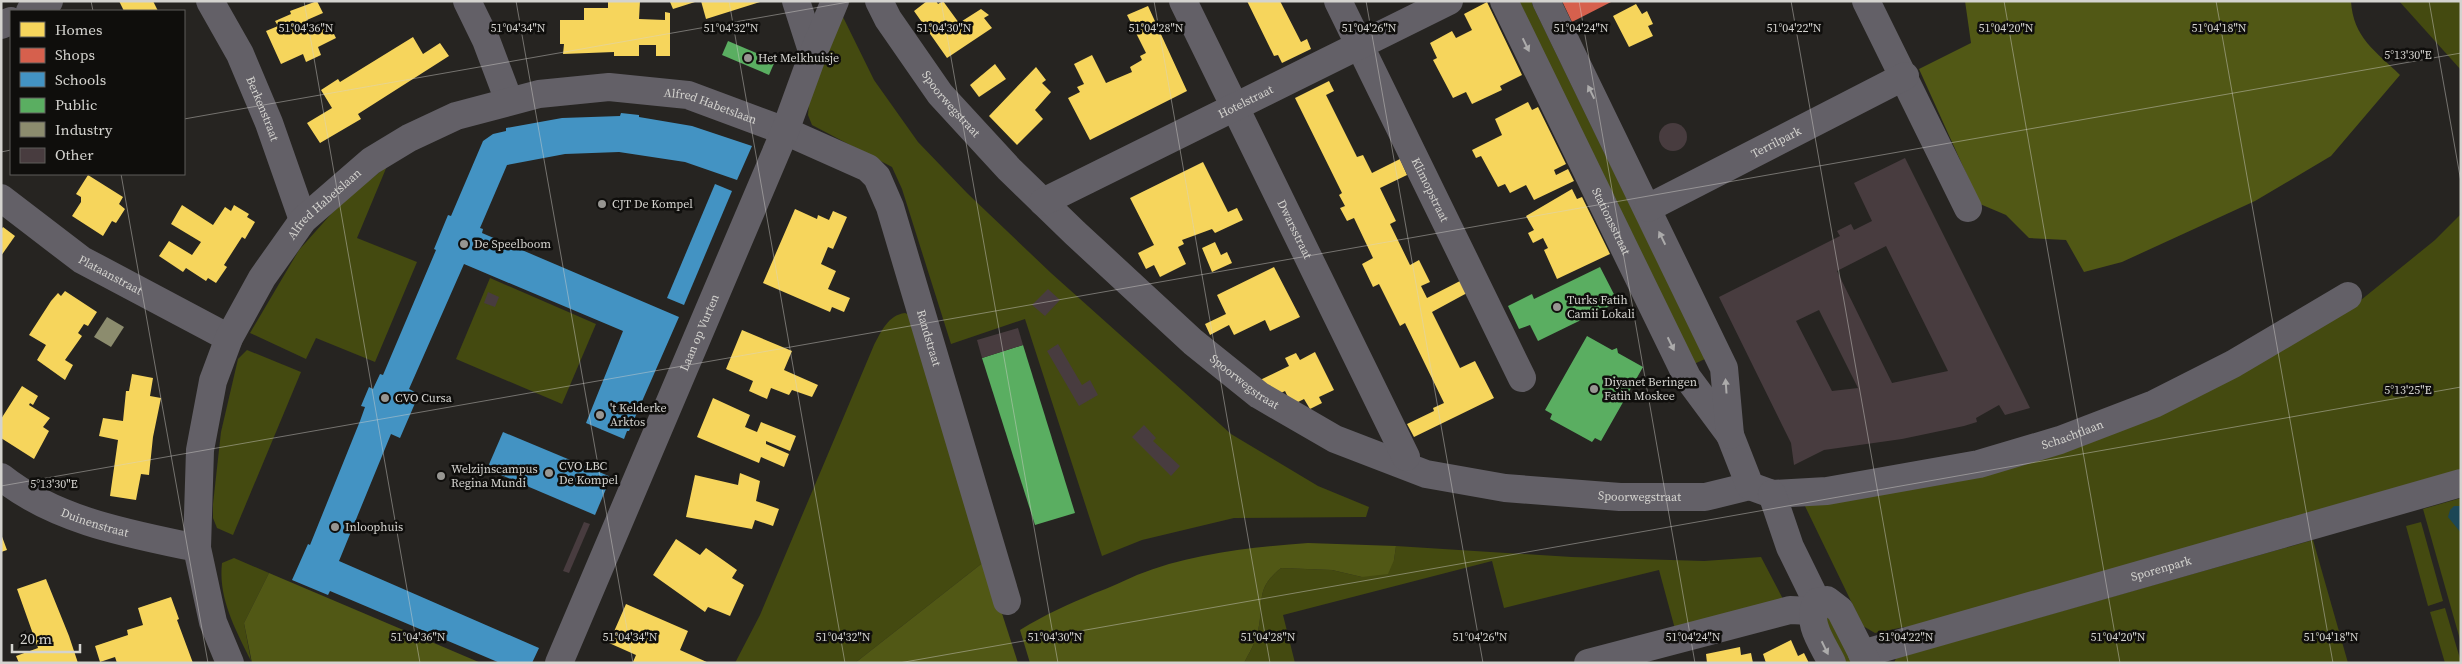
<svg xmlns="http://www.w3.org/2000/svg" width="2462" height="664" viewBox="0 0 2462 664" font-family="'Source Serif 4',serif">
	<rect width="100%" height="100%" fill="#262421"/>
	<!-- green -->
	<g fill="#444a10">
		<polygon points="1510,1 1533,1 1532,4 1705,359 1694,364"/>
		<polygon points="2399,1 2461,1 2461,70"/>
		<polygon points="842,15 874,80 918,142 967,193 1051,273 1231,434 1318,486 1369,507 1366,517 1234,518 1142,540 1102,556 1025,319 951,344 902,189 892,167 812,125 808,115 809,103"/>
		<polygon points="387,166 357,238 417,262 375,362 316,338 306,359 250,333 299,250 340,204"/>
		<polygon points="2461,214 2461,473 1906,631 1904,627 1875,633 1863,626 1803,502 1987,472 2361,300 2435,240"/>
		<polygon points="490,278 596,324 562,404 456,359"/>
		<path d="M905 313 910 315 985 561 855 663H735L760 615 874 345C881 332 888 315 905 313Z"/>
		<polygon points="247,350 301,372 233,535 217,528 213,518 213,504 221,432 238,359"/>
		<polygon points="2461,498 2461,643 2423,509"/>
		<polygon points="2421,522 2443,601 2428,606 2406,526"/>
		<polygon points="2313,540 2348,663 1894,663 1896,658"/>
		<path d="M1396 546 1572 557 1704 561 1761 557 1784 601 1675 629 1659 570 1504 608 1492 561 1283 615 1295 663H1244C1249 653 1256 642 1258 631 1265 600 1254 590 1281 568L1332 570 1362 577 1394 560Z"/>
		<path d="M234 558 269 573 244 623 251 661C236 630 218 599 222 563Z"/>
		<polygon points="2445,608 2461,662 2461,663 2445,663 2430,612"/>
		<polygon points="1829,610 1853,663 1846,663 1830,629 1820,615"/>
	</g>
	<!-- forest -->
	<g fill="#515815">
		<path d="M1965 1H2351C2353 38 2376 51 2400 75L2331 156 2255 201 2122 262 2084 272 2066 240 2029 238 2006 215 1980 204 1919 69 1971 43Z"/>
		<path d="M1308 543 1396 546 1394 560 1388 574 1362 577 1332 570 1281 568C1254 590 1265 600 1258 631 1256 642 1249 653 1244 663H1030L1020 630C1044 615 1069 604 1095 593 1109 588 1123 581 1137 575 1189 554 1252 547 1308 543Z"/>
		<polygon points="985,561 1018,663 855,663"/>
		<polygon points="269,573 481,663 252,663 244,623"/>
	</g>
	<!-- water -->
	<polygon fill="#1c4756" points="2454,506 2461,506 2461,533 2448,517 2450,510"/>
	<!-- homes -->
	<g fill="#f6d55c">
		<polygon points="119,1 153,1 158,11 124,11"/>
		<polygon points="317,1 323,13 307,20 313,34 330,26 336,38 318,47 321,55 306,62 303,54 281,64 266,31 278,26 275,21 291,14 290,11"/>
		<polygon points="608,1 640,1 639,19 665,20 665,12 670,13 670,56 656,56 656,45 639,45 639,56 614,56 614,52 563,54 564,44 560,44 560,20 584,20 584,8 608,8"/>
		<polygon points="673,1 695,1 695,2 673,9 670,2"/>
		<polygon points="701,1 760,1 760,2 706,19"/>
		<polygon points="927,1 936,1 938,4 943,1 959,23 981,9 989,15 984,18 992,28 947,58 914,11"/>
		<polygon points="1247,1 1280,1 1301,42 1307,39 1311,49 1282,63 1278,55 1274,56"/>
		<polygon points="1487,2 1522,75 1500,86 1502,90 1472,104 1466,92 1453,98 1433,60 1437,58 1430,43 1452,31 1456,38 1472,30 1464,14"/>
		<polygon points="1636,4 1642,14 1647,11 1653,24 1648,26 1653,36 1629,47 1613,16"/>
		<polygon points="1148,6 1187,91 1090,140 1068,98 1080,92 1077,87 1084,84 1074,64 1092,55 1106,83 1132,72 1130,67 1142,60 1140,56 1146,53 1127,15"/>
		<polygon points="413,37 423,54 440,43 449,56 358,114 361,119 320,143 307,123 332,108 321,90 338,79 340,82"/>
		<polygon points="995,64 1006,79 979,97 970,85"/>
		<polygon points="1036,67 1046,80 1042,83 1051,92 1035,110 1043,119 1017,145 989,116"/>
		<polygon points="1329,81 1334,91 1326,95 1357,157 1363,155 1372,173 1400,159 1407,175 1380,188 1396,221 1390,224 1410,265 1419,260 1430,282 1421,286 1427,298 1460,281 1467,293 1432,312 1460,368 1475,361 1494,398 1414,437 1407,424 1434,411 1433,408 1444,403 1405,323 1400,326 1379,284 1373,287 1362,264 1373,258 1354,218 1347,221 1340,208 1345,206 1339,195 1342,193 1295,98"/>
		<polygon points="1528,102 1532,110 1538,107 1566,164 1554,170 1556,175 1568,169 1574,181 1534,200 1526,185 1510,193 1505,184 1498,187 1481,156 1476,158 1472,150 1502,135 1495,119"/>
		<polygon points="1203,162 1228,212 1237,208 1243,220 1215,233 1212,229 1182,240 1184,244 1178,247 1186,264 1160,277 1154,265 1146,269 1138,253 1154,245 1130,198"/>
		<polygon points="88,175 123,197 119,204 125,209 116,223 112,221 103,236 72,216 81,202 81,197 76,194"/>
		<polygon points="1572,189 1577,199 1582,197 1610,254 1557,279 1544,250 1548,248 1543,238 1533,243 1528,233 1534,230 1526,216"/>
		<polygon points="182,205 213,225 225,207 231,211 234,205 249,214 247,217 255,222 245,239 242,237 224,265 227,267 216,283 208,278 206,281 186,268 183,272 159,256 169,241 192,255 201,242 171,224"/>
		<polygon points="795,209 817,219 818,215 829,220 833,211 847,217 833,249 828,247 821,264 836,271 828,289 850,298 844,312 832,307 830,312 763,283"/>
		<polygon points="3,227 15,236 1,256 1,230"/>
		<polygon points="1215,242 1221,255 1227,252 1232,263 1212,272 1202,248"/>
		<polygon points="1274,267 1300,317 1270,331 1265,320 1234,335 1229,325 1210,335 1205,324 1226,314 1217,295"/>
		<polygon points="65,291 97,312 88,326 84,324 78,333 82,336 65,360 73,365 65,380 37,360 46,345 29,335 51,301 58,293 61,296"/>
		<polygon points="742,330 792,351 784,370 818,385 812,397 792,390 789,395 771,388 767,399 749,391 753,381 726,369"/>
		<polygon points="1315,352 1334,390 1319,397 1322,403 1310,409 1304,399 1292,405 1285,391 1277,395 1258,381 1289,366 1285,358 1296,353 1300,360"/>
		<polygon points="132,374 153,378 150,396 161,398 153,437 149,475 141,474 136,500 110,496 118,440 99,436 103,418 123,421 126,391 129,391"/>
		<polygon points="22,386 38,396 33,405 30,403 29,405 50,418 43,427 49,431 34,459 1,438 1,419"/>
		<polygon points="713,398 750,415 745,427 757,432 761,422 796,436 790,451 766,441 766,444 789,454 784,467 761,457 759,463 697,437"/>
		<polygon points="740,473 760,481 756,501 779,509 773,526 755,520 752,529 686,517 695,475 738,485"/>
		<polygon points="1,534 7,550 1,552"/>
		<polygon points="676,539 700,555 706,548 737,570 732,578 744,585 730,616 708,607 705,612 653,575"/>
		<polygon points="46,579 69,636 78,663 19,663 16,656 38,648 17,589"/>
		<polygon points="171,597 179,619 177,620 193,663 117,663 115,657 100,662 95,646 128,635 127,630 143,625 138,608"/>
		<polygon points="626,604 688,631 680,650 709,663 633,662 636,655 609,643"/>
		<polygon points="1791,640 1798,656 1804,653 1809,663 1766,663 1763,654"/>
		<polygon points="1740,647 1741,655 1751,653 1753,663 1707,663 1706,654"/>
	</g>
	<!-- shops -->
	<polygon fill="#d6604d" points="1562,1 1613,1 1572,22"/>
	<!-- schools -->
	<g fill="#4393c3">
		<polygon points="621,113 639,115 639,117 692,126 752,146 737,180 685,162 619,152 565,154 507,165 480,228 483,229 482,233 679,317 629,431 627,431 624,439 586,423 623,331 464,264 409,389 419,394 400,438 391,434 339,561 539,648 532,663 500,663 330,591 328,595 292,580 308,544 310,545 360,421 365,407 361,406 369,387 373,389 380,374 383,375 436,250 434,249 448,215 451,216 483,141 493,134 506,131 506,128 562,118 620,116"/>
		<polygon points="715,184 732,191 684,305 667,298"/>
		<polygon points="503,432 611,477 595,515 487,469"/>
	</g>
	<!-- public -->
	<g fill="#5aae61">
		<polygon points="728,41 775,61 769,75 722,55"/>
		<polygon points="1600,267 1618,302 1538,341 1530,325 1519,329 1508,306 1532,294 1534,299"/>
		<polygon points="1587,336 1612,350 1617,348 1618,353 1643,367 1601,441 1595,438 1592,442 1550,419 1552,414 1545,410"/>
		<polygon points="1023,345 1075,513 1035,525 982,358"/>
	</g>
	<!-- industry -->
	<polygon fill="#8c8c6e" points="107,317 124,327 111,347 94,337"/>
	<!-- building -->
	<g fill="#483c3f" fill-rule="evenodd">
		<circle cx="1673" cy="137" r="14"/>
		<path d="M1905 158 2030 408 2005 415 1999 405 1976 418 1977 422 1964 426 1902 439 1824 450 1794 465 1791 443 1719 297 1840 236 1837 231 1851 224 1854 230 1872 221 1854 183ZM1886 246 1948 371 1892 383 1837 271ZM1819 310 1858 388 1832 391 1796 321Z"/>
		<polygon points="1048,289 1060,300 1045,316 1032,305"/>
		<polygon points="488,292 499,297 495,307 484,303"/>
		<polygon points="1018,328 1023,345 982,358 977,340"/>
		<polygon points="1058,344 1082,385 1090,380 1098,395 1079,406 1047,351"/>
		<polygon points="1144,425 1156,438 1153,441 1180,466 1171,476 1132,437"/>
		<polygon points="584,522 590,524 569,573 563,571"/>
	</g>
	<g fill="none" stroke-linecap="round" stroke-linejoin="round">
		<!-- minor -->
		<g stroke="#636067" stroke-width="28">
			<path id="s1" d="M210 1 240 54 269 123 303 220"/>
			<polyline points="467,1 486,40 509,101"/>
			<polyline points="796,1 813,54"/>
			<path id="s2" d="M879 1 888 19 940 94 1009 169 1075 233 1193 342 1259 395 1335 439 1426 474 1505 488 1620 497H1705L1750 486"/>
			<path id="s3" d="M1183 1 1406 457"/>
			<path id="s4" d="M1338 1 1522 378"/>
			<path id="s5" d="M1504 1 1687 377 1730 435 1750 486 1772 494 1827 491 1979 464 2060 440 2154 404 2233 364 2348 296"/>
			<polyline points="1546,1 1724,368 1730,435"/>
			<polyline points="1866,1 1968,208"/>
			<polyline points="30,11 49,1"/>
			<polyline points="1,25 11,21"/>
			<path id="s6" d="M1 198 82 260 229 338"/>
			<path id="s7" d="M1043 202 1449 1"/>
			<path id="s8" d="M1648 208 1905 76"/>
			<path id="s9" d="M1 477C56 521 130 534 197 548"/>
			<polyline points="1772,494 1790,547 1817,602"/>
			<path id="s10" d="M1862 654 2461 483"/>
			<path id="s11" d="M230 663 213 622 197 548 200 450 213 381 229 338 262 278 303 220 371 161 409 138 456 116 539 94 609 87 688 95 785 131 868 168 877 177 890 207 1007 601"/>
			<path id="s12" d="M559 663 785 131 813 54 835 1"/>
			<polyline points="1588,663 1790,610 1812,611"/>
			<path d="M1832 663C1823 644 1805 622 1817 602L1827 600 1840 610 1867 663"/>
		</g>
	</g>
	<!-- one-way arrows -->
	<defs><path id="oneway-solid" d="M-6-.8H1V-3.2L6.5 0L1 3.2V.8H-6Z" transform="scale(1.25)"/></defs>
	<g fill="#acabab">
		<use href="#oneway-solid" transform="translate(1526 45) rotate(64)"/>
		<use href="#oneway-solid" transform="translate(1591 92) rotate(-116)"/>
		<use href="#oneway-solid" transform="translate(1662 238) rotate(-116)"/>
		<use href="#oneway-solid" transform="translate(1671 344) rotate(64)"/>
		<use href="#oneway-solid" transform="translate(1726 386) rotate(-94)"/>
		<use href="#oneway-solid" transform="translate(1825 648) rotate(64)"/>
	</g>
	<!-- ticks -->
	<path fill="none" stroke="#d4d3cf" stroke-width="1" stroke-opacity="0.45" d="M91 1 93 11M304 1 420 663M516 1 633 663M729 1 845 663M941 1 1058 663M1154 1 1270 663M1366 1 1483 663M1579 1 1695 663M1791 1 1908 663M2004 1 2120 663M2216 1 2333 663M2429 1 2461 182M184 119 854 1M1 152 11 150M121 174 208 663M1 486 2461 53M899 663 2461 387"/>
	<!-- markers -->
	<g fill="#979692" stroke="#0f0e0c" stroke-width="2">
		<circle cx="748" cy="58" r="5"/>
		<circle cx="602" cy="204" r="5"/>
		<circle cx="464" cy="244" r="5"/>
		<circle cx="1557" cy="307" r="5"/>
		<circle cx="1594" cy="389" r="5"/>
		<circle cx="385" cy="398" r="5"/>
		<circle cx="600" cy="415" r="5"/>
		<circle cx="549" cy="473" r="5"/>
		<circle cx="441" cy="476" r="5"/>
		<circle cx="335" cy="527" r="5"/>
	</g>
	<g text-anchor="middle" stroke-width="5" stroke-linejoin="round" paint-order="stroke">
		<!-- poi labels -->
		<g font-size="12" fill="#d4d3cf" stroke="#0f0e0c" text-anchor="start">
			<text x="758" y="62">Het Melkhuisje</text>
			<text x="612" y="208">CJT De Kompel</text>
			<text x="474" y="248">De Speelboom</text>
			<text x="1567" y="304">Turks Fatih<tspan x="1567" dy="14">Camii Lokali</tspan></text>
			<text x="1604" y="386">Diyanet Beringen<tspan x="1604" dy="14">Fatih Moskee</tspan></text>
			<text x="395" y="402">CVO Cursa</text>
			<text x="610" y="412">'t Kelderke<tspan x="610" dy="14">Arktos</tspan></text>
			<text x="559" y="470">CVO LBC<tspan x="559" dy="14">De Kompel</tspan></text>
			<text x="451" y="473">Welzijnscampus<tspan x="451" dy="14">Regina Mundi</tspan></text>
			<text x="345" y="531">Inloophuis</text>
		</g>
		<!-- street labels -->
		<g font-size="12" fill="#d4d3cf" stroke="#0f0e0c">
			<text dy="4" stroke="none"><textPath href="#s7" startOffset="226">Hotelstraat</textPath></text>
			<text dy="4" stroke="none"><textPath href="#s2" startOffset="126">Spoorwegstraat</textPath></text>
			<text dy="4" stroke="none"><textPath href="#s11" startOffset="920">Alfred Habetslaan</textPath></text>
			<text dy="4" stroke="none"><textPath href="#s1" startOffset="120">Berkenstraat</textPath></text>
			<text dy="4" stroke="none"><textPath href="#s8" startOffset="144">Terrilpark</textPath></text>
			<text dy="4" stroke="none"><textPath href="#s4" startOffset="210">Klimopstraat</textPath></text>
			<text dy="4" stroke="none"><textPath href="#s11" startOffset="500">Alfred Habetslaan</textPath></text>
			<text dy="4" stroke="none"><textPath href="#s5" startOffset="245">Stationsstraat</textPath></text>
			<text dy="4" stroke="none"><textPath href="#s3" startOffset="254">Dwarsstraat</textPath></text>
			<text dy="4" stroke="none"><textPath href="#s6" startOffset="134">Plataanstraat</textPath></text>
			<text dy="4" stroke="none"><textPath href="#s12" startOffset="359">Laan op Vurten</textPath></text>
			<text dy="4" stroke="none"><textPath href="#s11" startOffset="1272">Randstraat</textPath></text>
			<text dy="4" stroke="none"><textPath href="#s2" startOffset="531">Spoorwegstraat</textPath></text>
			<text dy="4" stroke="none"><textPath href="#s5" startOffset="876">Schachtlaan</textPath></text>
			<text dy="4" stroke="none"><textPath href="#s2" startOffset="951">Spoorwegstraat</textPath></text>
			<text dy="4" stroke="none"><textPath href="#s9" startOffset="105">Duinenstraat</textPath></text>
			<text dy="4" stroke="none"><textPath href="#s10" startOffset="311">Sporenpark</textPath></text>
		</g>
	</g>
	<g font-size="12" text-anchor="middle" fill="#d4d3cf" stroke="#0f0e0c" stroke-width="5" stroke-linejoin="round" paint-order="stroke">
		<text x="306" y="32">51°04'36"N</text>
		<text x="518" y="32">51°04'34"N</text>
		<text x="731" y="32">51°04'32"N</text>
		<text x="944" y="32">51°04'30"N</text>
		<text x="1156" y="32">51°04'28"N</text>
		<text x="1369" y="32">51°04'26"N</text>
		<text x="1581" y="32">51°04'24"N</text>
		<text x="1794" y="32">51°04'22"N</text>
		<text x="2006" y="32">51°04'20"N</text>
		<text x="2219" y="32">51°04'18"N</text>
		<text x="2408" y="59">5°13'30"E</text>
		<text x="2408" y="394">5°13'25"E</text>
		<text x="54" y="488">5°13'30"E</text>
		<text x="418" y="641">51°04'36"N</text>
		<text x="630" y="641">51°04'34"N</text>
		<text x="843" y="641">51°04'32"N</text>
		<text x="1055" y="641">51°04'30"N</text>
		<text x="1268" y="641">51°04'28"N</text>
		<text x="1480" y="641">51°04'26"N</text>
		<text x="1693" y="641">51°04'24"N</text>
		<text x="1906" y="641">51°04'22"N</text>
		<text x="2118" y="641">51°04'20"N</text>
		<text x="2331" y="641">51°04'18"N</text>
	</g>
	<!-- border -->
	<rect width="2462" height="664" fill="none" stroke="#d4d3cf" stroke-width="5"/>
	<!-- legend -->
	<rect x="10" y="10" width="175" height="165" fill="#0f0e0c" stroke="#5e5d5a"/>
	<rect x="20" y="22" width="25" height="15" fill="#f6d55c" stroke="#5e5d5a"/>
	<text x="55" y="35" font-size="15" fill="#d4d3cf">Homes</text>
	<rect x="20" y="48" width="25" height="15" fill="#d6604d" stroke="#5e5d5a"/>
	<text x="55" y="60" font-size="15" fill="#d4d3cf">Shops</text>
	<rect x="20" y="72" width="25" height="15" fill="#4393c3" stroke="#5e5d5a"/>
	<text x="55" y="85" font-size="15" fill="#d4d3cf">Schools</text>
	<rect x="20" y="98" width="25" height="15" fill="#5aae61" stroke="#5e5d5a"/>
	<text x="55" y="110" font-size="15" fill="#d4d3cf">Public</text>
	<rect x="20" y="122" width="25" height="15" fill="#8c8c6e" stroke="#5e5d5a"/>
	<text x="55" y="135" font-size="15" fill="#d4d3cf">Industry</text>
	<rect x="20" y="148" width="25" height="15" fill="#483c3f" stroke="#5e5d5a"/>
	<text x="55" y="160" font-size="15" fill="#d4d3cf">Other</text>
	<!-- scale -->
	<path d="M12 644v8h68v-8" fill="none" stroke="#d4d3cf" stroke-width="2.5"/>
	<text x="20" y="644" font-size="15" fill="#d4d3cf" stroke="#0f0e0c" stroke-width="4" paint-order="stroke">20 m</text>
</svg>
